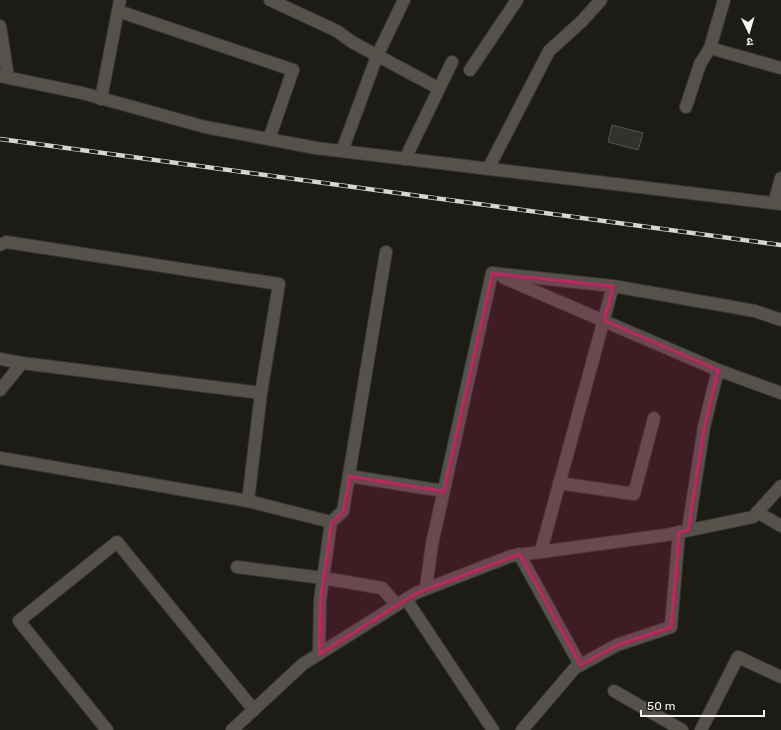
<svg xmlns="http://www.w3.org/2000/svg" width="781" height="730" viewBox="0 0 781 730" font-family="Rubik,'Noto Sans Devanagari',sans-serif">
	<rect width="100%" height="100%" fill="#1d1b15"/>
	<!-- building -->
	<polygon fill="#33312b" stroke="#595650" points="612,125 643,133 638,150 608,142"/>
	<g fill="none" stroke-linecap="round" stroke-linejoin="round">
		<defs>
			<g id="street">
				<polyline points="270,0 337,31 352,42 438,88"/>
				<polyline points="118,11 293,70 269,139"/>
				<polyline points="0,26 8,77"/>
				<polyline points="710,48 781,68"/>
				<polyline points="470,70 517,0"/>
				<polyline points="0,76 82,93 205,127 316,148 781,204"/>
				<polyline points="101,99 120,0"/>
				<polyline points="686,107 700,64 710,48 724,0"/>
				<polyline points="342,151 377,56 404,0"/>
				<polyline points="405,159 452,62"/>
				<polyline points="488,169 549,51 582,21 601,0"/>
				<polyline points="774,203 781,178"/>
				<polyline points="0,245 6,242 279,284 261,393 248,501"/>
				<polyline points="504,278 718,370 781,393"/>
				<polyline points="0,359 22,363 261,393"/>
				<polyline points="0,390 22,363"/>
				<polyline points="0,458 248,501 331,522"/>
				<polyline points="349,476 443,491"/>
				<polyline points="559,483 634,494 654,418"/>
				<polyline points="757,512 781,526"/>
				<polyline points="688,530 704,427 718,370"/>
				<polyline points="541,551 613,286 755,311 781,320"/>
				<polyline points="519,554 580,665"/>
				<polyline points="237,567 323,578 382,588 397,605"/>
				<polyline points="426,588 432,544 492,273 613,286"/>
				<polyline points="406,599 493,730"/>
				<polyline points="319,654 320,600 331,522 343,511 386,252"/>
				<polyline points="614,691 682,730"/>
				<polyline points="107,730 19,621 117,542 254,710"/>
				<polyline points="232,730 303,664 416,593 511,556 666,535 753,517 781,486"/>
				<polyline points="522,730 575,668 617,645 671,627 679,532"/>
				<polyline points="701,730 738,657 781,677"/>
			</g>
		</defs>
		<!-- street casing -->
		<use href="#street" stroke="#373633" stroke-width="14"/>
		<!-- street -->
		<use href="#street" stroke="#55524c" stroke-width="12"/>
		<defs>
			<polyline id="rail" points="0,139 781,245"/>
		</defs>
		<!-- rail casing -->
		<use href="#rail" stroke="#d6d5d1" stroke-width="4.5"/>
		<!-- rail -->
		<use href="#rail" stroke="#1d1b15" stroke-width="3" stroke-dasharray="9" stroke-linecap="butt"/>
	</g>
	<!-- marked area -->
	<path fill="#c52362" fill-opacity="0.2" stroke="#c52362" stroke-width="3" stroke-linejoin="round" d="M492 273 613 286 604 320 718 370 704 427 688 530 679 532 671 627 617 645 580 665 519 554 416 593 319 654 320 600 331 522 343 511 349 476 443 491Z"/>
	<!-- north arrow -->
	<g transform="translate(749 32) rotate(175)" stroke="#1d1b15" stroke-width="3" paint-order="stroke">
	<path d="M0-3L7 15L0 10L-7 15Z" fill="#f6f5f1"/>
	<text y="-6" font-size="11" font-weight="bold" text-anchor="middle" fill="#f6f5f1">उ</text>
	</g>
	<!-- scale -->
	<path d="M641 710v6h123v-6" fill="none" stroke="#f6f5f1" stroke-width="2"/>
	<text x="647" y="710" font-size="12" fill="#f6f5f1" stroke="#1d1b15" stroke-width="3" paint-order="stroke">50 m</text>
</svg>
